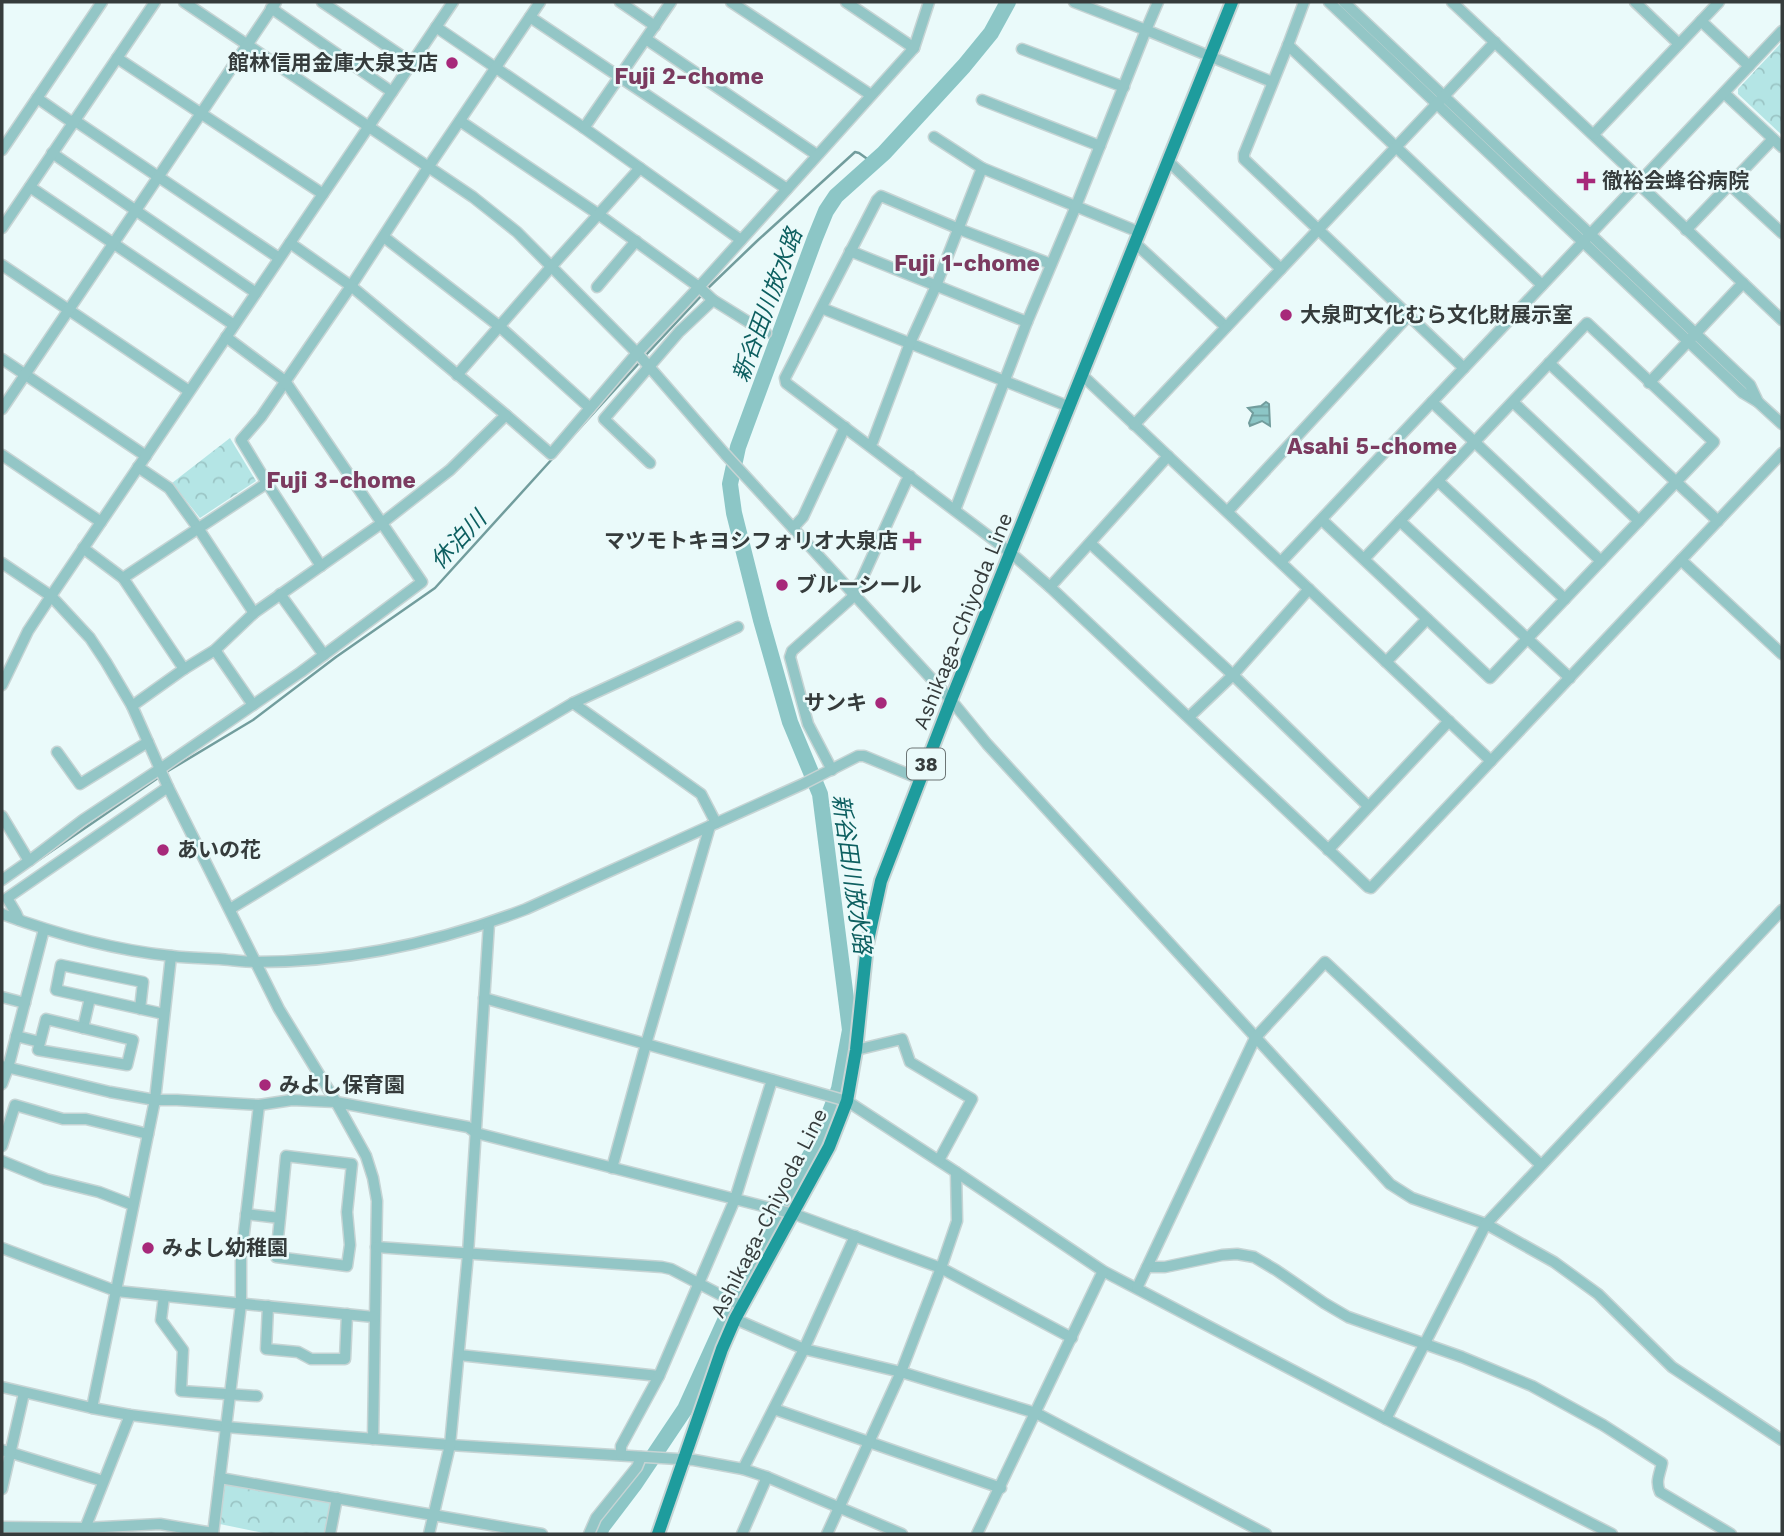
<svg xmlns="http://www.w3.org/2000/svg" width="1784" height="1536" viewBox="0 0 1784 1536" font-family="'Work Sans','Noto Sans JP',sans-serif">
	<defs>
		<pattern id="park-crowns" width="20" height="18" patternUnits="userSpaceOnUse" patternTransform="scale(1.75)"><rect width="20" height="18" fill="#b4e5e5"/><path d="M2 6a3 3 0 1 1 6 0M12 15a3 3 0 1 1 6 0" fill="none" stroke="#9bc5c5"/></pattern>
		<pattern id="water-rules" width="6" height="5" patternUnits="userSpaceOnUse" patternTransform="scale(1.75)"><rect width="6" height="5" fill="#8cc6c6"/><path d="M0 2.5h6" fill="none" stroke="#73a2a2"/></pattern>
	</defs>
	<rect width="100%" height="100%" fill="#eafafa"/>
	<!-- park -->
	<g fill="url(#park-crowns)">
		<polygon points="1782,42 1782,135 1738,94 1738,89"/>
		<polygon points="230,438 256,481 200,518 172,483"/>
		<polygon points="220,1478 337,1498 330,1534 268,1534 215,1523"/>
	</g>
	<!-- water -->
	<polygon fill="url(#water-rules)" stroke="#729d9d" stroke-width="2" points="1266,402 1269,404 1270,426 1262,421 1250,426 1249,423 1253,413 1248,408 1261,406"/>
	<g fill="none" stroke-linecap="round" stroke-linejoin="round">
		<!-- stream -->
		<g stroke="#729d9d" stroke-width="2.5">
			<polyline points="706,290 757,241 855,152 859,153 873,163"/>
			<polyline points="644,357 702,295"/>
			<polyline points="569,440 640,362"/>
			<polyline points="40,859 168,771 253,720 336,657 435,588 553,458"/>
		</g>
		<!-- river -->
		<polyline stroke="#8cc6c6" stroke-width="16" points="599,1534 602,1527 634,1485 685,1409 738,1292 821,1135 839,1089 850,1030 820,794 790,722 761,620 734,513 730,484 738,447 815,238 826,211 836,196 884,153 964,66 991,33 1008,2"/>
		<defs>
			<g id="minor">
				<polyline points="184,2 473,197 517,232 639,355 725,454 951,700 987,744 1390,1184 1412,1198 1486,1224 1554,1262 1598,1294 1672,1367 1782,1440"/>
				<polyline points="322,2 412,63"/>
				<polyline points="620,2 655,26"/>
				<polyline points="731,2 871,95"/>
				<polyline points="846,2 914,48"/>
				<polyline points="1158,2 1146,30 1272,82"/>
				<polyline points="1304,2 1288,45 1244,154 1244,159 1464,368"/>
				<polyline points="1329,2 1743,393 1758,402 1782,424"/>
				<polyline points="1344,2 1750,385 1758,402"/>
				<polyline points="1452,2 1641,180"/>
				<polyline points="1635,2 1679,44"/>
				<polyline points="271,8 392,92"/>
				<polyline points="530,17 787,189"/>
				<polyline points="1701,21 1749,66"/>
				<polyline points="436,27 584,128 741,240"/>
				<polyline points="646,39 817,155"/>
				<polyline points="1288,45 1542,285"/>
				<polyline points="1022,49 1124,87"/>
				<polyline points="117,58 323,194"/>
				<polyline points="1724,93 1782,147"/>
				<polyline points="37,98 73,123"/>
				<polyline points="982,100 1100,146"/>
				<polyline points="74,120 279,258"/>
				<polyline points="460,121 598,214 699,287 713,300 766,333"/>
				<polyline points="584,128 671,2"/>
				<polyline points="1594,134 1719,2"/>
				<polyline points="934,137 982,168"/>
				<polyline points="2,150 102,2"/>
				<polyline points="52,153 256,293"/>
				<polyline points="1168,161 1281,269"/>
				<polyline points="1729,184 1782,233"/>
				<polyline points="30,187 234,325"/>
				<polyline points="1643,188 1782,320"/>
				<polyline points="2,228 155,2"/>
				<polyline points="1686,230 1773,139"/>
				<polyline points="384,237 499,326 590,408"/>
				<polyline points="1135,243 1226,327"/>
				<polyline points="850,251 1027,322"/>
				<polyline points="1051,264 964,231 881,196 877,200 785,378 786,383 1011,553 1050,587 1368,887 1371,888 1782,453"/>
				<polyline points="2,265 189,391"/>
				<polyline points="597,287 636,241"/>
				<polyline points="824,309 1070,407"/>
				<polyline points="2,359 146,456"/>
				<polyline points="1549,363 1718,521"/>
				<polyline points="457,375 551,267 640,168"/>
				<polyline points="1082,375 1491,761"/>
				<polyline points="1649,383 1743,283"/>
				<polyline points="1432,402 1601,561"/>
				<polyline points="1513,402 1639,521"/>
				<polyline points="2,409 276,2"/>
				<polyline points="506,415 551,454 637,353 699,287 914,48 929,2"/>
				<polyline points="1134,425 1495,42"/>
				<polyline points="870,445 873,441 910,343 936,286 982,168 1139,232"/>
				<polyline points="2,455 101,522"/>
				<polyline points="650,463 604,419 679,332 713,300"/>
				<polyline points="138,467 169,488 198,528 254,613"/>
				<polyline points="1438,481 1565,599"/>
				<polyline points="955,510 1027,322 1076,206 1146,30 1074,2"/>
				<polyline points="1228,511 1408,316"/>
				<polyline points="1322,520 1490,678 1714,442 1587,323 1364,559"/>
				<polyline points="1400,521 1570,678"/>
				<polyline points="793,528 803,517 845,427"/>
				<polyline points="1091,544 1233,675 1368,806"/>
				<polyline points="83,548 123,578 184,669"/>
				<polyline points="1681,560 1782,654"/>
				<polyline points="1281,562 1782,31"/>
				<polyline points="2,563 51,596 90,638 106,662 132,706 168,787 279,1009 336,1102 366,1156 373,1178 377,1201 373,1439"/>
				<polyline points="321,566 267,483 241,440 261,417 351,286 429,166 540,2"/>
				<polyline points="123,578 267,483"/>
				<polyline points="1050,587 1168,456"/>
				<polyline points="852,592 861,581 906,482 910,476"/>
				<polyline points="280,594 324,655"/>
				<polyline points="215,650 253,705"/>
				<polyline points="1386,662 1427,619"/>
				<polyline points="2,685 28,631 51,596 453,2"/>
				<polyline points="573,703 701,794 716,823"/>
				<polyline points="132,706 184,669 215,650 254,613 382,523 450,470 506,415 351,286 290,243"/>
				<polyline points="1189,717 1233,675 1309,589"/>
				<polyline points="57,752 80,784 148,742"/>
				<polyline points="832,770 808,724 790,657 792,651 855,595"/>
				<polyline points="2,816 29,861"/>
				<polyline points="1328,850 1449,721"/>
				<polyline points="2,880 29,861 83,820 160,769 301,672 422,582 285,381 226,337"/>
				<polyline points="230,909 387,813 573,703 738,627"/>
				<path d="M2 914C56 934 114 950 172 956 187 958 203 958 219 959 232 960 244 962 256 962 348 962 440 942 526 909L803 784 858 756H864L920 779"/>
				<polyline points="19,920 16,913 7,898 168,787"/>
				<polyline points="2,997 25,1003"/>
				<polyline points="484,998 847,1101 956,1172 1103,1271 1386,1419 1612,1534"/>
				<polyline points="140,1009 143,982 61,965 56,990 164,1014"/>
				<polyline points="83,1028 90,998"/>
				<polyline points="16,1036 40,1042 46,1019 133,1040 127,1065 38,1050 40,1042"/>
				<polyline points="856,1050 902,1039 910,1062 972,1099 939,1160"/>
				<polyline points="2,1066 110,1092 155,1100 177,1100 259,1105 292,1100 336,1102 468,1127 476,1133 794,1214 941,1268 1072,1338"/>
				<polyline points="2,1084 8,1068 44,929"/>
				<polyline points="2,1146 15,1105 63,1119 86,1119 148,1134"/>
				<polyline points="2,1161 46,1179 99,1192 133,1205"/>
				<polyline points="612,1168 646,1044 710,826"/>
				<polyline points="246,1214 280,1218 286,1156 352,1164 347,1212 350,1245 347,1266 276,1257 280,1218"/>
				<polyline points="376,1247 662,1267 671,1269 742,1306"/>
				<polyline points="2,1248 116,1291 374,1317"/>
				<path d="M1147 1267H1165L1222 1255 1237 1254 1254 1257 1276 1270 1324 1303 1348 1317 1462 1357 1532 1386 1603 1425 1662 1463C1660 1474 1655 1481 1660 1492L1731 1534"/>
				<polyline points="1137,1288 1255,1038 1325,962 1541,1165"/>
				<polyline points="164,1296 161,1320 183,1350 181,1391 257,1396"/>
				<polyline points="268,1306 266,1349 298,1352 311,1359 345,1359 347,1314"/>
				<polyline points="735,1319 804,1349 901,1372 1036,1413 1266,1534"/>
				<polyline points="459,1355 659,1376"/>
				<polyline points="2,1387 92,1408 130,1415 226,1427 450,1445 694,1460 743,1469 767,1477 902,1534"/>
				<polyline points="92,1408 155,1100 171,956"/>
				<polyline points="774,1409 1001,1488"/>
				<polyline points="1386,1419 1486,1224 1782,910"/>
				<polyline points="2,1450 103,1481"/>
				<polyline points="621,1455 621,1446 659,1376 735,1199 772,1080"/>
				<polyline points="743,1469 804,1349 855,1236"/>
				<polyline points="220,1478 542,1534"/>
				<polyline points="2,1489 24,1393"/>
				<polyline points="2,1527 85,1528 160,1524 213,1533"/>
				<polyline points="84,1531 130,1415"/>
				<polyline points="213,1534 241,1304 241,1258 259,1105"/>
				<polyline points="330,1534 337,1498"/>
				<polyline points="429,1534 450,1445 468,1254 489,923"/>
				<polyline points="589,1534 596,1518 637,1467 641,1457"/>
				<polyline points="742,1534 767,1477"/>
				<polyline points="827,1534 901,1372 941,1268 957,1221 956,1172"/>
				<polyline points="977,1534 1103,1271"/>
			</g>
			<polyline id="major" points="658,1534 722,1349 735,1319 829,1147 847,1101 856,1050 867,945 881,881 951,700 1232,2"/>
		</defs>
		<!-- minor casing -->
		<use href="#minor" stroke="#c6d4d4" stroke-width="13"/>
		<!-- major casing -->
		<use href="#major" stroke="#c6d4d4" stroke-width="16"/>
		<!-- minor -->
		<use href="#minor" stroke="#93c6c6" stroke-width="10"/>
		<!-- major -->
		<use href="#major" stroke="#1e9c9d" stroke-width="12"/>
	</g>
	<!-- markers -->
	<g fill="#a7297a" stroke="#eafafa" stroke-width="2.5">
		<circle cx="452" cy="63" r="7"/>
		<path d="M1582.5 170.5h7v7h7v7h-7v7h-7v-7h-7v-7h7z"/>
		<circle cx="1286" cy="315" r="7"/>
		<path d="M908.5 530.5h7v7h7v7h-7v7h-7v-7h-7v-7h7z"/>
		<circle cx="782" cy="585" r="7"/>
		<circle cx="881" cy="703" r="7"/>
		<circle cx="163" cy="850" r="7"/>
		<circle cx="265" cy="1085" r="7"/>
		<circle cx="148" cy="1248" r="7"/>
	</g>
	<g text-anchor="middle" stroke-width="5" stroke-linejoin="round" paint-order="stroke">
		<!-- shield labels -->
		<rect fill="#eafafa" stroke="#6c7575" stroke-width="2" x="907" y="748.5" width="38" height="31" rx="5"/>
		<g font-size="19" font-weight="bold" fill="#363c3c">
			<text x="926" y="771">38</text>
		</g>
		<!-- poi labels -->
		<g font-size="21" font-weight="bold" fill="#363c3c" stroke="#eafafa" text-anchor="start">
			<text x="438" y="70" text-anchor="end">館林信用金庫大泉支店</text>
			<text x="1602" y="188">徹裕会蜂谷病院</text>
			<text x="1300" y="322">大泉町文化むら文化財展示室</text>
			<text x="898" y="548" text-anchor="end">マツモトキヨシフォリオ大泉店</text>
			<text x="796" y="592">ブルーシール</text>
			<text x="867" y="710" text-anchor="end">サンキ</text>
			<text x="177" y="857">あいの花</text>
			<text x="279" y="1092">みよし保育園</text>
			<text x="162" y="1255">みよし幼稚園</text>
		</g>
		<!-- street labels -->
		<g font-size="21" fill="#363c3c" stroke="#eafafa">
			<text transform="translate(963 621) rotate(-68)" y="7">Ashikaga-Chiyoda Line</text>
			<text transform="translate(769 1213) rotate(-63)" y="7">Ashikaga-Chiyoda Line</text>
		</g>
		<!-- neighbourhood labels -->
		<g font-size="23" font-weight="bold" fill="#7b3b60" stroke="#eafafa">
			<text x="689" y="84">Fuji 2-chome</text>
			<text x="967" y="271">Fuji 1-chome</text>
			<text x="1372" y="454">Asahi 5-chome</text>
			<text x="341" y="488">Fuji 3-chome</text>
		</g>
		<!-- water labels -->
		<g font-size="23" font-style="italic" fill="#0d5f60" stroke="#eafafa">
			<text transform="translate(767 305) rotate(-70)" y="8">新谷田川放水路</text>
			<text transform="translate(458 540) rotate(-47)" y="8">休泊川</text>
			<text transform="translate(852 874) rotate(82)" y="8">新谷田川放水路</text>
		</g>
	</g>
	<!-- border -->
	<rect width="1784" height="1536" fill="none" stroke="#363c3c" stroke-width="7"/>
</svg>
